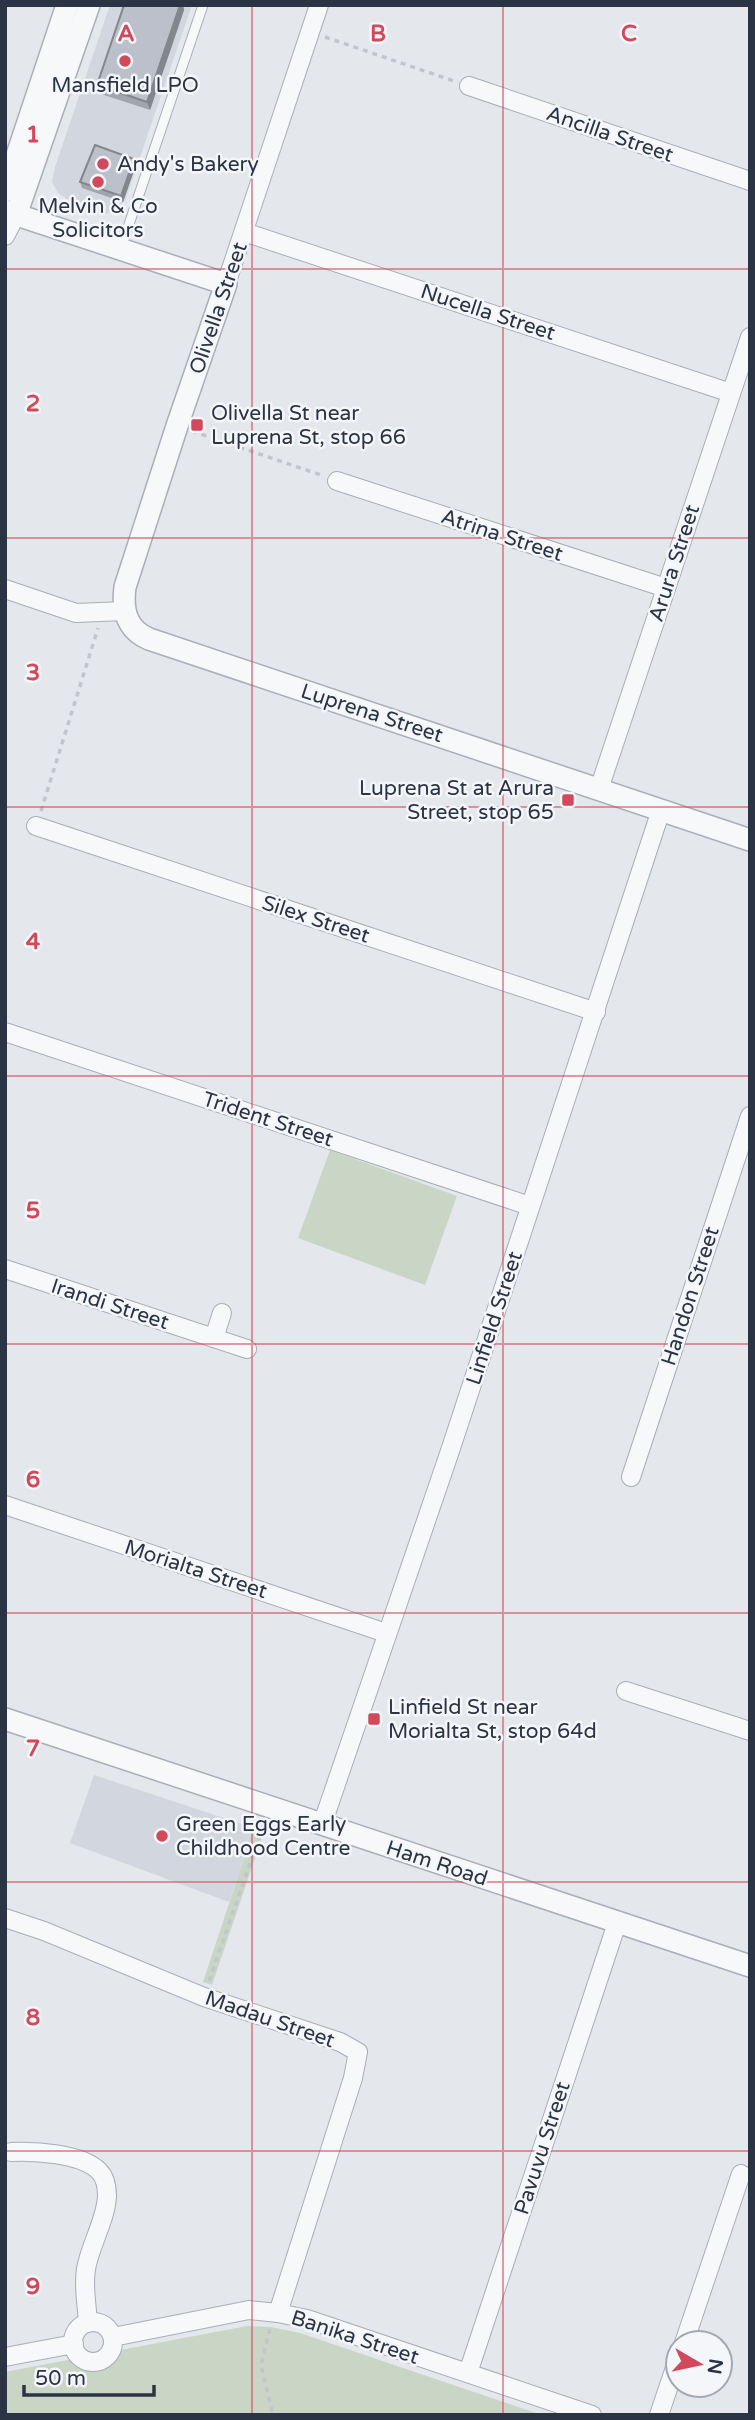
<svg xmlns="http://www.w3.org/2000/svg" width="755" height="2420" viewBox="0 0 755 2420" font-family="'Varela Round',sans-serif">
	<rect width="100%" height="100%" fill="#e4e7ec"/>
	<!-- built -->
	<g fill="#d2d6de">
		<polygon points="110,5 192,5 125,201 107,214 67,199 58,193 52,182 55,167"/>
		<polygon points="94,1775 254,1828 229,1902 70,1843"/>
	</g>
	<!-- green -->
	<g fill="#c9d6c5">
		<polygon points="330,1150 457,1196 425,1285 298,1238"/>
		<polygon points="254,1828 264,1832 212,1985 203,1982"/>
		<polygon points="247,2326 271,2327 300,2333 542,2415 5,2415 5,2372"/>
	</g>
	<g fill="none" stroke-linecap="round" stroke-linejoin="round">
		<defs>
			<polyline id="service" points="121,248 203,5"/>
			<g id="minor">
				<polyline points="469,86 750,181"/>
				<polyline points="244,232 731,393"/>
				<polyline points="5,236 16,215"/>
				<polyline points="226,284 319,5"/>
				<polyline points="337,481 666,588"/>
				<polyline points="5,589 76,613 124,611"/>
				<polyline points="599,789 750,337"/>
				<polyline points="36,826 596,1012"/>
				<polyline points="5,1032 530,1206"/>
				<polyline points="5,1269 247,1349"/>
				<polyline points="214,1338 222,1313"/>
				<polyline points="631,1477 750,1116"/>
				<polyline points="5,1505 386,1633"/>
				<polyline points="626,1691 750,1731"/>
				<polyline points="322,1825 451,1448 661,810"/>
				<polyline points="5,1918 44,1931 204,1997 340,2042 358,2052 353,2078 278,2313"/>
				<path d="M11 2152C34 2151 81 2153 99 2171 105 2177 107 2188 107 2196 106 2220 90 2245 86 2269 83 2286 87 2305 88 2323"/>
				<circle cx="93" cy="2342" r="20"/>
				<polyline points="113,2337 249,2310 278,2313 307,2319 592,2415"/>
				<polyline points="684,2343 741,2174"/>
				<polyline points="5,2357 74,2344"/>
				<polyline points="468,2373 617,1923"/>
				<polyline points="659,2415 678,2359"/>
			</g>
			<g id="tertiary">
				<polyline points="5,191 67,5"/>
				<path d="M5 211 226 284 177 426 125 587C122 610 126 629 149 639L750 840"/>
				<polyline points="16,215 89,5"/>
				<polyline points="5,1719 750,1966"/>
			</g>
		</defs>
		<!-- service casing -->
		<use href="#service" stroke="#a9aeb7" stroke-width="11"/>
		<!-- minor casing -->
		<use href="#minor" stroke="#a9aeb7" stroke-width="20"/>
		<!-- tertiary casing -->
		<use href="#tertiary" stroke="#a9aeb7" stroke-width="24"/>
		<!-- path -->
		<g stroke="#c2c5cb" stroke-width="3.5" stroke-dasharray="5 5" stroke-linecap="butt">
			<polyline points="325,37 454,81"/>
			<polyline points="192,431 324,476"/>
			<polyline points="41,811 98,628"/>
			<polyline points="209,1981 263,1826"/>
			<polyline points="270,2329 261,2365 273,2415"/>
		</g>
		<!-- service -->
		<use href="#service" stroke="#f7f8fa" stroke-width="9"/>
		<!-- minor -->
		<use href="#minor" stroke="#f7f8fa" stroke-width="18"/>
		<!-- tertiary -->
		<use href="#tertiary" stroke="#f7f8fa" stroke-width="21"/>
	</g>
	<!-- wall -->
	<g fill="#a1a5ae">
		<polygon points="183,5 184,10 150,110 101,94 97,85"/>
		<polygon points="134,159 136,165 123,202 82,188 80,182"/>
	</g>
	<!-- shaded-wall -->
	<g fill="#83868d">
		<polygon points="180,5 183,5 184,10 150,110 147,102"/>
		<polygon points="134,159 136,165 123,202 121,196"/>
	</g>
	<!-- building -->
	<g fill="#bbc0ca" stroke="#83868d" stroke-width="2">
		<polygon points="124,5 180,5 147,102 97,85"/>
		<polygon points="95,145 134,159 121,196 80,182"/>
	</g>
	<!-- grid -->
	<path fill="none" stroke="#d1495b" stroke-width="2" stroke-opacity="0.55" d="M252 5V2415M503 5V2415M5 269H750M5 538H750M5 807H750M5 1076H750M5 1344H750M5 1613H750M5 1882H750M5 2151H750"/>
	<!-- markers -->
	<g fill="#d1495b" stroke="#f4f6f9" stroke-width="2.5">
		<circle cx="125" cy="61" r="7"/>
		<circle cx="103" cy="164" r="7"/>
		<circle cx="98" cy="182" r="7"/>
		<rect x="190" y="418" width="14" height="14" rx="3.5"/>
		<rect x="561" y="793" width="14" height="14" rx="3.5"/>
		<rect x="367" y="1712" width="14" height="14" rx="3.5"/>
		<circle cx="162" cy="1836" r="7"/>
	</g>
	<g text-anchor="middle" stroke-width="5" stroke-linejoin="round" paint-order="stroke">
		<!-- poi labels -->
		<g font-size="21" fill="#2b3445" stroke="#f4f6f9" text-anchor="start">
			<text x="125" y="92" text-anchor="middle">Mansfield LPO</text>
			<text x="117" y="171">Andy's Bakery</text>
			<text x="98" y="213" text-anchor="middle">Melvin &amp; Co<tspan x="98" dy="24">Solicitors</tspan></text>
			<text x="211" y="420">Olivella St near<tspan x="211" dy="24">Luprena St, stop 66</tspan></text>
			<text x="554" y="795" text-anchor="end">Luprena St at Arura<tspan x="554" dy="24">Street, stop 65</tspan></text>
			<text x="388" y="1714">Linfield St near<tspan x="388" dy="24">Morialta St, stop 64d</tspan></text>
			<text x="176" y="1831">Green Eggs Early<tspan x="176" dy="24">Childhood Centre</tspan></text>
		</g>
		<!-- street labels -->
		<g font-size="21" fill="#2b3445" stroke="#f4f6f9">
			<text transform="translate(610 134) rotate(19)" y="7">Ancilla Street</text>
			<text transform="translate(218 308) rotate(-71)" y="7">Olivella Street</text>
			<text transform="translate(488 312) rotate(18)" y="7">Nucella Street</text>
			<text transform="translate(502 535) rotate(18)" y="7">Atrina Street</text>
			<text transform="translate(674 563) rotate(-72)" y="7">Arura Street</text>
			<text transform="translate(372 713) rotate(18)" y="7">Luprena Street</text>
			<text transform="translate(316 919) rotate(18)" y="7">Silex Street</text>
			<text transform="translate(268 1119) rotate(18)" y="7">Trident Street</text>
			<text transform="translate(690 1296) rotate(-72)" y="7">Handon Street</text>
			<text transform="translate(110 1304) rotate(18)" y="7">Irandi Street</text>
			<text transform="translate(494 1318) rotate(-72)" y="7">Linfield Street</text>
			<text transform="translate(196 1569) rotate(18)" y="7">Morialta Street</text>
			<text transform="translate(437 1863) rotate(18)" y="7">Ham Road</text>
			<text transform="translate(270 2019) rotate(19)" y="7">Madau Street</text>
			<text transform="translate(542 2148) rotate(-72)" y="7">Pavuvu Street</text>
			<text transform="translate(355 2337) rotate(18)" y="7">Banika Street</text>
		</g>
	</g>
	<g font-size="23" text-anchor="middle" font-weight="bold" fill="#d1495b" stroke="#f4f6f9" stroke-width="5" stroke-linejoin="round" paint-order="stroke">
		<text x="126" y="41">A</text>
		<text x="378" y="41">B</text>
		<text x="629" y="41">C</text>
		<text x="33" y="142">1</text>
		<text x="33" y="411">2</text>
		<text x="33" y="680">3</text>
		<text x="33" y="949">4</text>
		<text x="33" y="1218">5</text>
		<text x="33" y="1487">6</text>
		<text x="33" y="1756">7</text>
		<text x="33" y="2025">8</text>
		<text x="33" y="2294">9</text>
	</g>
	<!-- border -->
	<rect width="755" height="2420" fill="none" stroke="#2b3445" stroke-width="14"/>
	<!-- north arrow -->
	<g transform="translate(699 2364) rotate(99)"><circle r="33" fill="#f4f6f9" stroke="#a4a8b1" stroke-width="2"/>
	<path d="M0-5L12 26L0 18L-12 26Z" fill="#d1495b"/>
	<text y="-10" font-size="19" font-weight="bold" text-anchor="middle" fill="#2b3445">N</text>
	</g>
	<!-- scale -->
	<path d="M24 2385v10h130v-10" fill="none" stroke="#2b3445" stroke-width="3.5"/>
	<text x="35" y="2385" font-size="21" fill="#2b3445" stroke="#f4f6f9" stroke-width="5" paint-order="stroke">50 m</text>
</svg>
